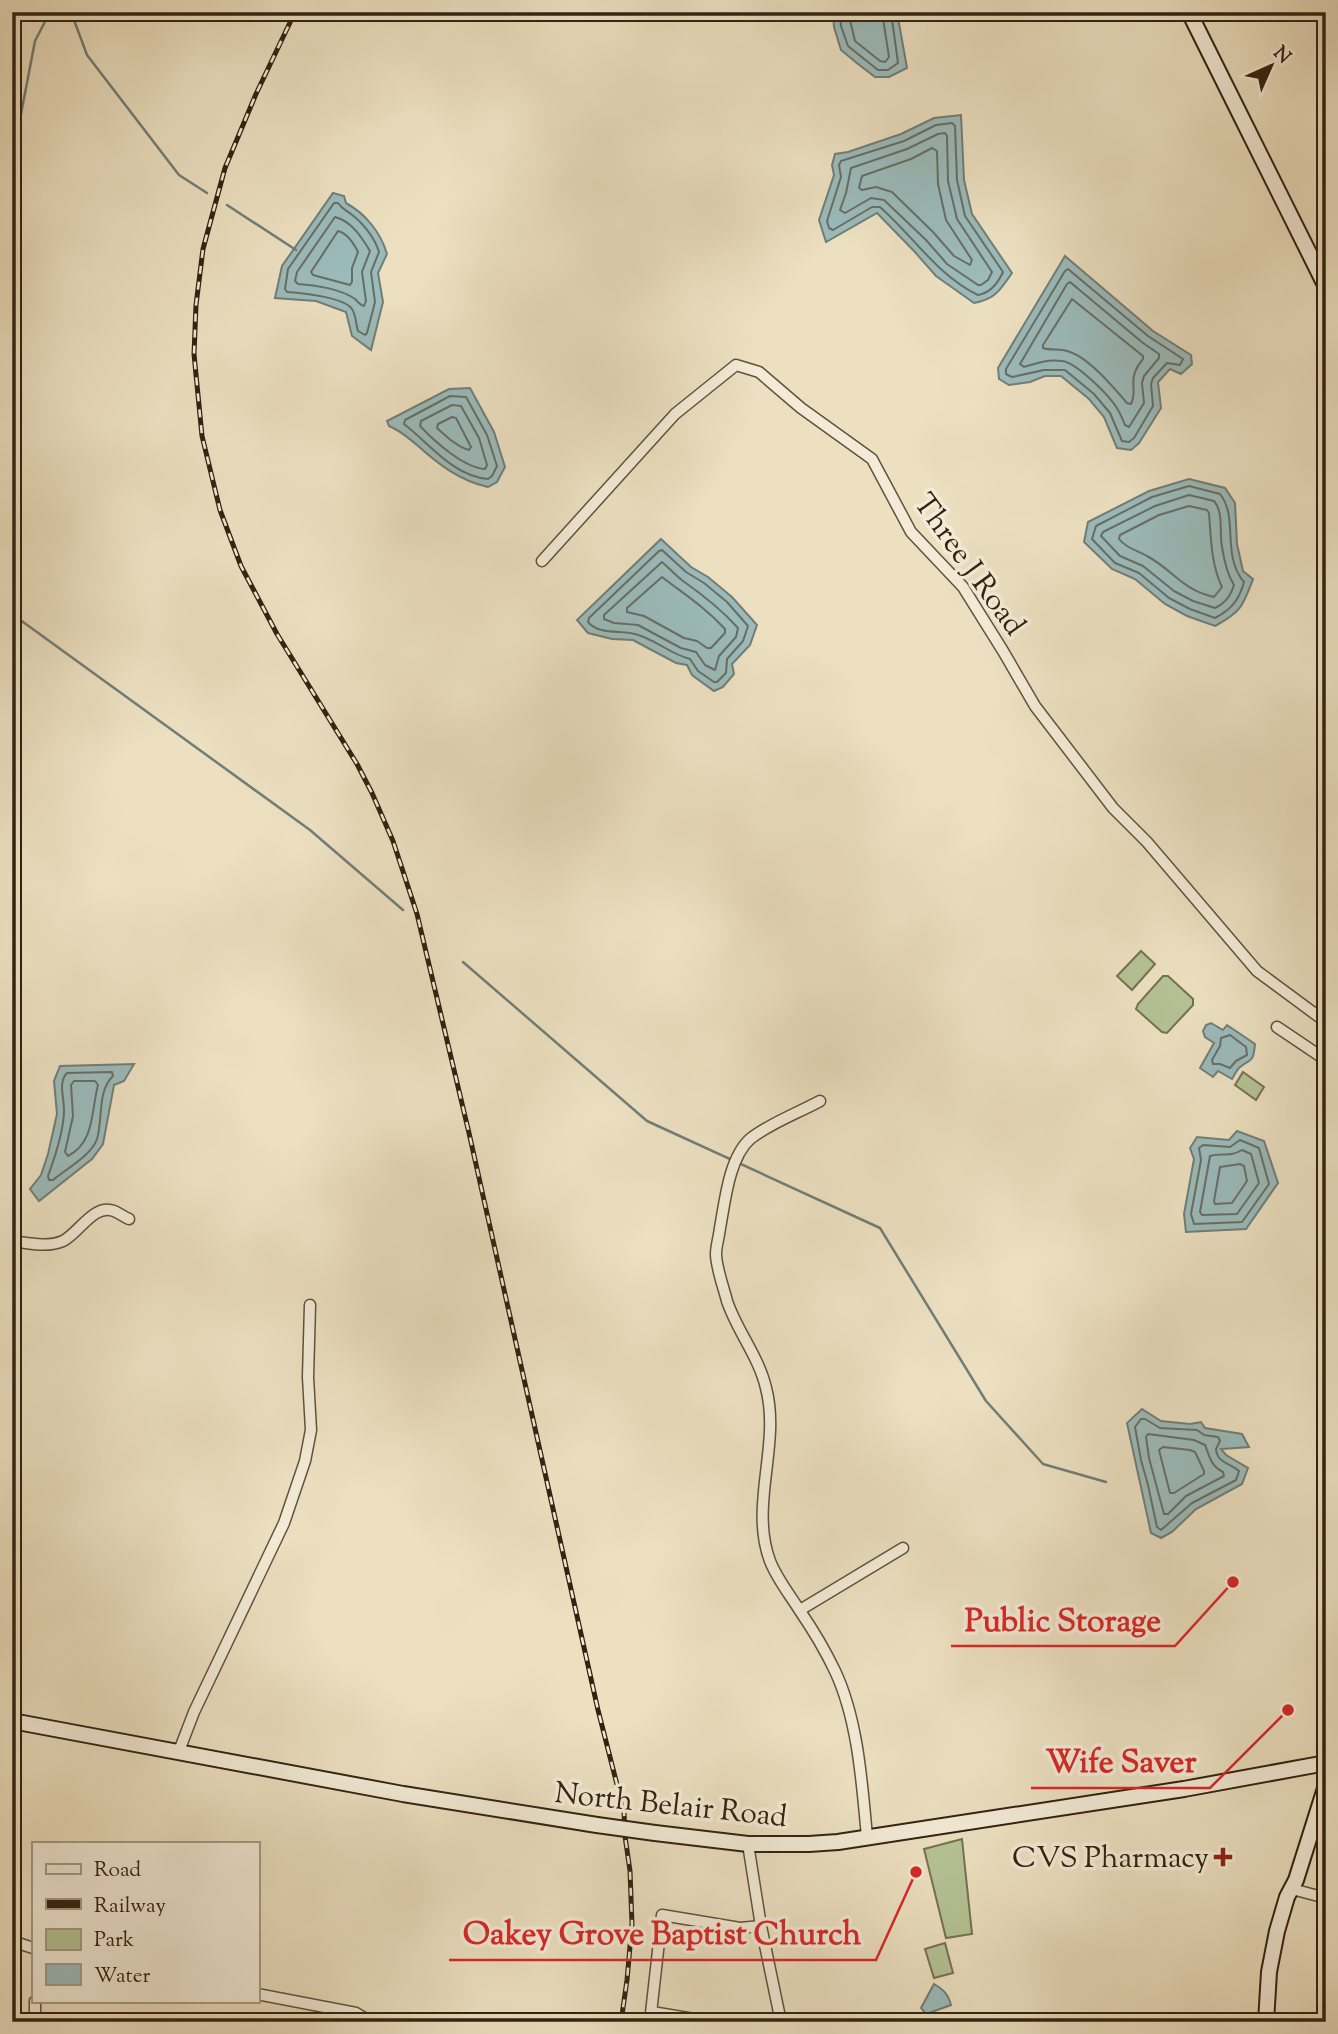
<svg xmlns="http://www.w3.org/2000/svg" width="1338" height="2034" viewBox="0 0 1338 2034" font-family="'Sorts Mill Goudy',serif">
	<rect width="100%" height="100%" fill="#ece0c1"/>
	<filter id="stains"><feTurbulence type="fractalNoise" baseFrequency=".00286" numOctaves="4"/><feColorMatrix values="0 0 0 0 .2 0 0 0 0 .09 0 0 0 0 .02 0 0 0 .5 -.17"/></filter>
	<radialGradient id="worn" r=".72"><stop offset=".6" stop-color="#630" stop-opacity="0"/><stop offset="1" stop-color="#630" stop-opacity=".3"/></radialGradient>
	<!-- green -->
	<g fill="#b5c395" stroke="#747252" stroke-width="2">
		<polygon points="1141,951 1155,964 1132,990 1117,976"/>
		<polygon points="1163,976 1168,976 1193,999 1193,1005 1167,1033 1162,1032 1136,1009 1138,1004"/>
		<polygon points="1243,1072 1264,1087 1256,1100 1235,1085"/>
		<polygon points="962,1839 972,1934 946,1938 924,1849"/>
		<polygon points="945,1943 953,1973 934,1978 925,1949"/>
	</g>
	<!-- water -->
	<g fill="#9bbbbb" stroke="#717e77" stroke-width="2">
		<polygon points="833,12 897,12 907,68 889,77 875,77 858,64 841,50 834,27"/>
		<path d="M961 115 964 180 972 214 1012 273C1000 290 996 299 974 303L936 276 914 251 877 213 826 242 819 220 834 175 832 165 835 154 848 152 901 134 934 118Z"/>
		<path d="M333 193 344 196 346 203C366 214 381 233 387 254L378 273 383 302 371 350 352 336 346 312 316 301 275 298 282 266Z"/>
		<polygon points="1065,256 1153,331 1191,355 1192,364 1181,374 1170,369 1158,382 1161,408 1139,443 1131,450 1117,448 1104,417 1089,399 1061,376 1045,376 1030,382 1009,385 999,379 998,368"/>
		<path d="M470 388 494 432 505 467 497 482 488 487C460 481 438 464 417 445 407 437 401 431 389 426L387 421 449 389Z"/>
		<path d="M1189 479 1225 488 1235 503 1237 544 1243 571 1253 579C1243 606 1241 612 1215 626L1187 616 1165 604 1135 579 1112 569 1084 542 1088 522 1149 491Z"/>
		<polygon points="661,539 691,567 708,577 732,597 757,625 750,645 732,664 734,674 723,687 714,691 692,675 687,665 676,663 633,640 612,639 588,633 577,620"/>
		<path d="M1211 1023 1223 1030 1227 1025 1255 1044C1253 1065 1251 1057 1239 1068 1236 1071 1234 1076 1232 1079L1218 1071 1213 1077 1200 1068 1214 1043 1205 1037 1203 1031 1206 1025Z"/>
		<polygon points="134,1064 124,1081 114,1085 103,1144 92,1159 39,1201 30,1189 41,1175 48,1154 57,1114 54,1081 60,1066"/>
		<polygon points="1237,1131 1264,1141 1278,1183 1246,1229 1186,1232 1184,1214 1194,1159 1190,1148 1197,1137 1229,1140"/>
		<polygon points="1142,1409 1161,1421 1190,1424 1201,1422 1205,1428 1242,1434 1249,1447 1221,1449 1226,1455 1248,1468 1242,1484 1196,1509 1172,1532 1161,1538 1151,1533 1127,1423"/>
		<path d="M934 1984C944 1990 948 1994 951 2005L926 2014 921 2008Z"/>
	</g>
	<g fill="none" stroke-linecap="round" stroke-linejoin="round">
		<!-- shore -->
		<g stroke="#666e66" stroke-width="2">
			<polyline points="840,12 841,26 848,46 878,70 888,70 898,63 891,12"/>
			<polyline points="848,12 855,41 880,61 885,62 889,57 882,12"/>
			<path d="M952 123 955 126 957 180 965 216 1003 272C998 283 990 293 978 295 938 276 913 236 880 207H872L833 230 829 228 827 221 841 177 839 165 841 161 904 141 936 125Z"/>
			<polygon points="945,133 947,136 948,181 957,219 992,272 988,280 981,285 978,285 947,264 926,240 884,200 871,198 845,213 840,210 846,193 851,168 907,149 938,134"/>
			<polygon points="932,148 937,151 938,184 946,220 972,260 970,265 954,256 933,232 892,192 876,187 862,190 859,188 862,176 911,159"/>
			<path d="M334 203H338C342 209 346 210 351 214 363 223 375 238 379 252L371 272 375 302 367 333 365 335 358 331C356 325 356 315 352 309 344 297 301 293 287 292L285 289 288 269Z"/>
			<path d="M335 217C351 221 361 236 370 251L362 272 366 301 364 306C360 305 358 302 355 299 341 289 315 285 298 284L295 281 297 272Z"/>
			<path d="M338 231C347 233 354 244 358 252L352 268V282L350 285 313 275 311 272Z"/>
			<polygon points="1068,269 1148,336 1183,359 1180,365 1167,363 1153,378 1151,384 1153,406 1134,438 1129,442 1122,441 1110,413 1094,394 1065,370 1044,370 1012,377 1006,374 1006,369 1065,271"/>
			<path d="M1070 282 1143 343 1159 354V358L1144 376 1142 383 1144 403 1129 427 1125 425C1123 420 1121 415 1118 410 1111 397 1076 362 1062 361 1048 359 1037 363 1024 367L1020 364 1067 284Z"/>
			<path d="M1072 299 1143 356V359C1125 381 1139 388 1131 404L1127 403C1114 388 1089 358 1070 352 1061 348 1051 351 1043 348V345Z"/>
			<path d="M450 396 466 397 487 435 497 466 492 476 488 479C453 476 430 444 404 424L405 420Z"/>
			<path d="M452 405 461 406 479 438 487 465 485 469C464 468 434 441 420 426L421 421Z"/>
			<path d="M452 417 456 418 471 447 469 450C457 447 446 436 437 428L438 424Z"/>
			<path d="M1189 486 1220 494C1239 518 1221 555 1244 582 1239 600 1232 609 1215 618L1190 609 1169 598 1139 573 1115 563 1092 539 1096 526 1152 497Z"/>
			<path d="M1189 495 1214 501C1224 513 1219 532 1222 547 1224 560 1227 574 1234 585 1230 597 1225 603 1215 608L1193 601 1174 591 1143 566 1120 556 1101 536 1103 532 1155 506Z"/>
			<path d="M1189 506 1207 510 1209 513C1211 538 1211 564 1222 587L1214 597C1182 590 1173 570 1147 556 1137 550 1127 549 1119 539L1120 535 1159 515Z"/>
			<path d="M662 550 686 572 704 583 727 602 748 626 743 641 727 659 726 673 717 682H714L698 671 690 659C670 654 655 639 635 634 620 630 599 635 588 622L589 618 659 551Z"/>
			<path d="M662 562C669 568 675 575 683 581 703 595 721 609 738 628L736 637 719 656 715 670 705 665 696 652 681 648 638 625 614 623 604 619V615Z"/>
			<path d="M662 577C684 594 706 608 725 629V633L711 648H707L697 641 684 638 644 616 627 612V608Z"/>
			<polygon points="1230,1035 1246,1047 1247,1055 1236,1061 1230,1068 1220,1064 1213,1064 1212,1060 1220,1046 1221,1038"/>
			<path d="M112 1072 113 1076C97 1091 103 1120 97 1139 91 1156 66 1169 53 1180H49L48 1176C55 1157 64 1130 64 1110 64 1097 58 1082 67 1073Z"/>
			<path d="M74 1081H95L98 1085C91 1111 95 1142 68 1156L65 1152 73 1116 71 1085Z"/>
			<polygon points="1240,1140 1259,1148 1269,1184 1242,1222 1194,1224 1191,1214 1201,1160 1199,1148 1203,1145 1230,1147"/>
			<path d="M1242 1150 1251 1154 1259 1183 1237 1214 1202 1215 1200 1212 1210 1156C1222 1152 1229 1158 1242 1150Z"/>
			<polygon points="1240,1164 1244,1166 1247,1181 1232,1203 1215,1204 1214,1201 1220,1167"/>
			<path d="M1141 1419H1145L1160 1428 1197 1430 1204 1435 1218 1437 1220 1441 1216 1449C1217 1463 1230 1463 1239 1471L1236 1480 1192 1503 1161 1530 1157 1527 1148 1485 1141 1460 1135 1427Z"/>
			<path d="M1148 1434 1194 1440 1205 1445C1210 1457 1210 1465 1223 1472L1224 1476 1186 1496 1168 1514H1164L1149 1458 1146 1437Z"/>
			<polygon points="1163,1447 1190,1450 1195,1452 1204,1471 1204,1474 1174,1493 1170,1493 1159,1450"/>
		</g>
		<!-- stream -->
		<g stroke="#717e77" stroke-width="2.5">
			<polyline points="71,12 87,55 179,175 207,193"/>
			<polyline points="12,161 35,41 50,12"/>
			<polyline points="227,205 296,250"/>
			<polyline points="12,614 310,830 403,910"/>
			<polyline points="463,962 647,1121 880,1228 986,1401 1043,1464 1106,1482"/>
		</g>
		<defs>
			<g id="street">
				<polyline points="542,561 675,414 736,365 759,372 801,408 872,459 911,532 963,587 1003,651 1035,706 1113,808 1147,842 1257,971 1326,1022"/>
				<polyline points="1277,1027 1326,1060"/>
				<path d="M820 1101C798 1113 770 1123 750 1139 729 1158 725 1201 720 1228 719 1237 716 1246 716 1254 716 1267 724 1289 727 1301 737 1331 759 1357 766 1388 781 1445 749 1505 770 1561 777 1579 790 1595 800 1611 813 1630 825 1650 835 1671 858 1720 862 1783 867 1837"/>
				<path d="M12 1241C28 1243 47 1248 63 1241 79 1233 94 1203 114 1211 119 1213 124 1217 129 1219"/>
				<polyline points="800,1610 903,1548"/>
				<polyline points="179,1751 194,1712 284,1523 305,1461 311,1430 308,1377 310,1305"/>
				<polyline points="748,1844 761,1926 781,2022"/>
				<polyline points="1292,1889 1326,1898"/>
				<polyline points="12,1941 33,1948"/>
				<polyline points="257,1994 356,2013 371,2022"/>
				<polyline points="652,2012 712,2022"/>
				<polyline points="35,2022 35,2001"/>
				<polyline points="650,2022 662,1915 740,1928 761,1926"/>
			</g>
			<g id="secondary">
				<polyline points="1189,12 1326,287"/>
				<polyline points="12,1721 403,1794 597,1825"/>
				<polyline points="655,1833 748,1844 809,1844 838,1842 1184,1789 1326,1763"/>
				<polyline points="1266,2022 1269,1972 1277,1931 1287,1897 1296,1880 1326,1785"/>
			</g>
		</defs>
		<!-- street casing -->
		<use href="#street" stroke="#60523c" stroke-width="13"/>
		<!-- secondary casing -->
		<use href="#secondary" stroke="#322210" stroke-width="18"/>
		<!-- street -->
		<use href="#street" stroke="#f3ebd7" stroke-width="10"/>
		<!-- secondary -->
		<use href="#secondary" stroke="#f3ebd7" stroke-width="14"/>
		<defs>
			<polyline id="rail" points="295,12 256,94 225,168 203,249 196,305 194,354 202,436 220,510 241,566 277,634 357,764 372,793 393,841 417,914 469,1133 598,1710 624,1812 625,1836 630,1871 632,1924 627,1980 621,2022"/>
		</defs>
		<!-- rail casing -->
		<use href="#rail" stroke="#322210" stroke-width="5"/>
		<!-- rail -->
		<use href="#rail" stroke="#f3ebd7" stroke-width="2.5" stroke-dasharray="8" stroke-linecap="butt"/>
		<defs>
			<polyline id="secondary-bridge" points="597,1825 655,1833"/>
		</defs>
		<!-- secondary-bridge casing -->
		<use href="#secondary-bridge" stroke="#322210" stroke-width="18" stroke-linecap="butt"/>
		<!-- secondary-bridge -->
		<use href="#secondary-bridge" stroke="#f3ebd7" stroke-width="14"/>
	</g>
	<!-- markers -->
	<path fill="#8f2418" stroke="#f3ebd7" stroke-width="2.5" d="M1219.5 1846.5h7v7h7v7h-7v7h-7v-7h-7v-7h7z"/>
	<g text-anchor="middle" stroke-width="7" stroke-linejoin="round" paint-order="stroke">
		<!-- street labels -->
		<g font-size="30" fill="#322210" stroke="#f3ebd7">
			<text transform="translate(970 564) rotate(54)" y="10">Three J Road</text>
			<text transform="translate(671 1804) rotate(6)" y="10">North Belair Road</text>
		</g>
		<!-- poi labels -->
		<g font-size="30" fill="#322210" stroke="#f3ebd7" text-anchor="end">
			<text x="1209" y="1867">CVS Pharmacy</text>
		</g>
	</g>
	<!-- callouts -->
	<path fill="none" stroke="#d62828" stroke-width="2.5" d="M1233 1582L1175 1646H951M1288 1710L1210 1788H1031M916 1872L876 1960H449"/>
	<g fill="#d62828" stroke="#f3ebd7" stroke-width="2.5">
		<circle cx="1233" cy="1582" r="7"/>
		<circle cx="1288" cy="1710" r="7"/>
		<circle cx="916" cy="1872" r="7"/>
	</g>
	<g font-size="32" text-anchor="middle" font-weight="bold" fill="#d62828" stroke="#f3ebd7" stroke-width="7" stroke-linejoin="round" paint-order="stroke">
		<text x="1063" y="1631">Public Storage</text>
		<text x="1121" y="1772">Wife Saver</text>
		<text x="662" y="1944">Oakey Grove Baptist Church</text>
	</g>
	<!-- margin -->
	<rect width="1338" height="2034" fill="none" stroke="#ece0c1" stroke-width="42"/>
	<rect x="14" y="14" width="1310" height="2006" fill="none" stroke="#322210" stroke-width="3.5"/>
	<rect x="21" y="21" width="1296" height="1992" fill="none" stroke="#322210" stroke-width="2"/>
	<!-- legend -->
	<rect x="32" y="1842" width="228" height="161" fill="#f3ebd7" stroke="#a69b87" stroke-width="2"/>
	<rect x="46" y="1864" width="35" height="10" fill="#f3ebd7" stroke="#a69b87" stroke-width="2"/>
	<text x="94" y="1876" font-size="21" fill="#322210">Road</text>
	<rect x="46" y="1899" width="35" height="10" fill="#322210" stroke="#a69b87" stroke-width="2"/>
	<text x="94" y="1912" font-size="21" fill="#322210">Railway</text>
	<rect x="46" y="1929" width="35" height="21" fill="#b5c395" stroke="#a69b87" stroke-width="2"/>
	<text x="94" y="1946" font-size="21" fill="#322210">Park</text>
	<rect x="46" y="1964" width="35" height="21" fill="#9bbbbb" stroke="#a69b87" stroke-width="2"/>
	<text x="94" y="1982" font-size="21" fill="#322210">Water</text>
	<!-- north arrow -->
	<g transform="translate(1271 66) rotate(45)" stroke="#f3ebd7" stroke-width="5" paint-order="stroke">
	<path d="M0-5L12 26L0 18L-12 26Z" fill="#322210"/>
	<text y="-10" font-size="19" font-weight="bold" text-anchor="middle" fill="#322210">N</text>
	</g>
	<rect width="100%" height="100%" filter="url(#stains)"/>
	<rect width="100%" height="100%" fill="url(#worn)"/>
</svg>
